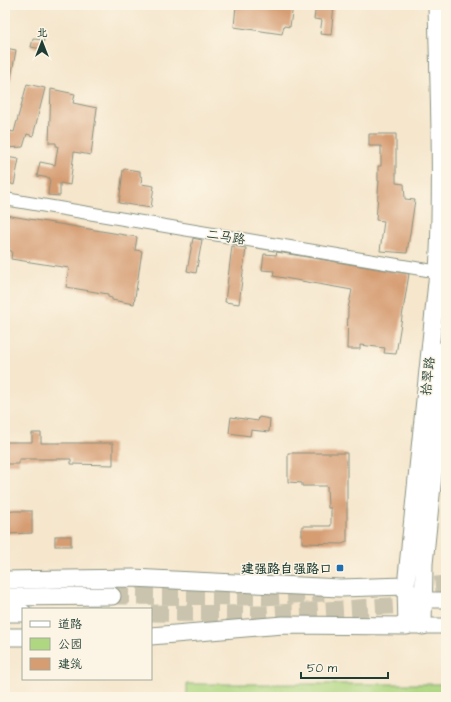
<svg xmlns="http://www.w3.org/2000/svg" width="451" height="702" viewBox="0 0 451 702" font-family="'Architects Daughter','LXGW WenKai TC',sans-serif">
	<rect width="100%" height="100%" fill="#fcf5e5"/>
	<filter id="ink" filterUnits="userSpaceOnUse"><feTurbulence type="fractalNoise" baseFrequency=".025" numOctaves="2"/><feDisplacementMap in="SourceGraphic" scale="8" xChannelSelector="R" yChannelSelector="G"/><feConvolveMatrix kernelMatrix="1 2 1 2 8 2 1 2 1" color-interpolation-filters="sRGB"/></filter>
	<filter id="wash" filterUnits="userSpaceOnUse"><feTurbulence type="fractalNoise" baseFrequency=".012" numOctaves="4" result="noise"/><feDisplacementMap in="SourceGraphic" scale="16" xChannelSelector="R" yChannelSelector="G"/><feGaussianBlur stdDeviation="0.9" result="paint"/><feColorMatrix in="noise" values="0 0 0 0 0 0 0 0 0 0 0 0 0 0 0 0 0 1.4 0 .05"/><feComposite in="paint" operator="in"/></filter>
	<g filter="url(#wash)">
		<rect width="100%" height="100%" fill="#f5e6cc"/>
		<!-- green -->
		<rect fill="#afd782" stroke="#678a5b" x="187" y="684" width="259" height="13"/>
		<g id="blocks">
			<!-- building -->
			<g fill="#d69d73">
				<polygon points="236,5 293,5 290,27 284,26 282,34 234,27"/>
				<polygon points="316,5 334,5 331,35 320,34 322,20 314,19"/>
				<polygon points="33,39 44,40 42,49 31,47"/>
				<polygon points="5,48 16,50 10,84 5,84"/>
				<polygon points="27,84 45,88 33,136 27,134 23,147 5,148 5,130 14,132"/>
				<polygon points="51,89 75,94 73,103 97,108 91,155 74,152 70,185 60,183 60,196 48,195 50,178 37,176 40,162 55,165 58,146 56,146 56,143 49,143"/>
				<polygon points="369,134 396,134 396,183 404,184 405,199 415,200 407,253 380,251 384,221 376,220 379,181 378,181 378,166 381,166 381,146 369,146"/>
				<polygon points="5,157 19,159 14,185 5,181"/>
				<polygon points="125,169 140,171 140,176 142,177 141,184 154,186 151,208 119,203 123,170"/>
				<polygon points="5,215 137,237 135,250 142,251 134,304 112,300 112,298 108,297 108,294 66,287 69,268 11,259 12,251 5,250"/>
				<polygon points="193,238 202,240 196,273 187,271"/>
				<polygon points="232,246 246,248 239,304 225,302"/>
				<polygon points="277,252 409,274 396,354 384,353 385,348 360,345 360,349 347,349 348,309 352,290 273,276 274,271 262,270 264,254 276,255"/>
				<polygon points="231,417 258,421 259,417 270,419 269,432 251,430 250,436 229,433"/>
				<polygon points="32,433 41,433 41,443 113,443 113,465 71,464 71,459 19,459 19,464 5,464 5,442 32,442"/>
				<polygon points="288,453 347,453 347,542 342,544 302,543 302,526 331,526 331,508 328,508 327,486 302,486 302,483 288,482"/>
				<polygon points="14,511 32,511 32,533 5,534 5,512"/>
				<rect x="55" y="536" width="16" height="10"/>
			</g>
		</g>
	</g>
	<g filter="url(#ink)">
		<use href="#blocks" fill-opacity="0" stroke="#8a9280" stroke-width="1"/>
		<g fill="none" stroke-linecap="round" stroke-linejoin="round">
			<!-- secondary-tunnel -->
			<g stroke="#cac4ae" stroke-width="17" stroke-dasharray="17 8" stroke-linecap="butt">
				<polyline points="410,588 446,584"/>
				<polyline points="112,596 263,597 324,593"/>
				<polyline points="151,613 263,614 420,604"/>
			</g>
			<defs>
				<polyline id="minor" points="5,199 445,273"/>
				<g id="tertiary">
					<polyline points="415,593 423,600 446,600"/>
					<polyline points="412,626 446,626"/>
				</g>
				<g id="secondary">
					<polyline points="5,580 132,578 340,588 406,586"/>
					<polyline points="5,597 112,596"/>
					<polyline points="5,613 23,613"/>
					<polyline points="423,626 424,564 446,348"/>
					<path d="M151 636 283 625 407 626 406 586 438 272C443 183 439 94 437 5"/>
					<polyline points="5,637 23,637"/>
				</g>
			</defs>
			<!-- minor casing -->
			<use href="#minor" stroke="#8a9280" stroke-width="14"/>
			<!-- tertiary casing -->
			<use href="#tertiary" stroke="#8a9280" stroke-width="17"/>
			<!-- secondary casing -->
			<use href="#secondary" stroke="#8a9280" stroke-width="19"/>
			<!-- minor -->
			<use href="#minor" stroke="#fff" stroke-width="12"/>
			<!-- tertiary -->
			<use href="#tertiary" stroke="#fff" stroke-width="15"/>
			<!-- secondary -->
			<use href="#secondary" stroke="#fff" stroke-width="17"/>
		</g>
	</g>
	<!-- markers -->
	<rect fill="#1f6fb2" stroke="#fcf5e5" stroke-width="1.5" x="336" y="564" width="8" height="8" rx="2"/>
	<g text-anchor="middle" stroke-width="3" stroke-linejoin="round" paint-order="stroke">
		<!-- street labels -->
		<g font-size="13" fill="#1f3d34" stroke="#fcf5e5">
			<text transform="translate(226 236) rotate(9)" y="5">二马路</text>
			<text transform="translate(427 376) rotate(-84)" y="5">拾翠路</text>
		</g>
		<!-- poi labels -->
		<g font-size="13" font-weight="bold" fill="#1f3d34" stroke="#fcf5e5" text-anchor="end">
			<text x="332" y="573">建强路自强路口</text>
		</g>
	</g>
	<!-- margin -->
	<rect width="451" height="702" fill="none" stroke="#fcf5e5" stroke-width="20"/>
	<!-- legend -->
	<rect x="22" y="608" width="130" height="72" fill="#fcf5e5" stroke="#a4ab9e"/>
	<rect x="30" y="621" width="20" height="6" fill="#ffffff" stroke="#a4ab9e"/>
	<text x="58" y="628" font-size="12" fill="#1f3d34">道路</text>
	<rect x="30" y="638" width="20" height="12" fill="#afd782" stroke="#a4ab9e"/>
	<text x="58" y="648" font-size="12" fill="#1f3d34">公园</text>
	<rect x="30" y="658" width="20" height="12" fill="#d69d73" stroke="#a4ab9e"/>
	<text x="58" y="668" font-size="12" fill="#1f3d34">建筑</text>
	<!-- north arrow -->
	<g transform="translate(42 42)" stroke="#fcf5e5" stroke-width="3" paint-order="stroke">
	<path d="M0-3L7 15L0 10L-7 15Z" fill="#1f3d34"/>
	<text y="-6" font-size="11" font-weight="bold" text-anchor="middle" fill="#1f3d34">北</text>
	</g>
	<!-- scale -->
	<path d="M301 672v6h87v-6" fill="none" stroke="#1f3d34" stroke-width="2"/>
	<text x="307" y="672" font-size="12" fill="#1f3d34" stroke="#fcf5e5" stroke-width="3" paint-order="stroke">50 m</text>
</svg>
